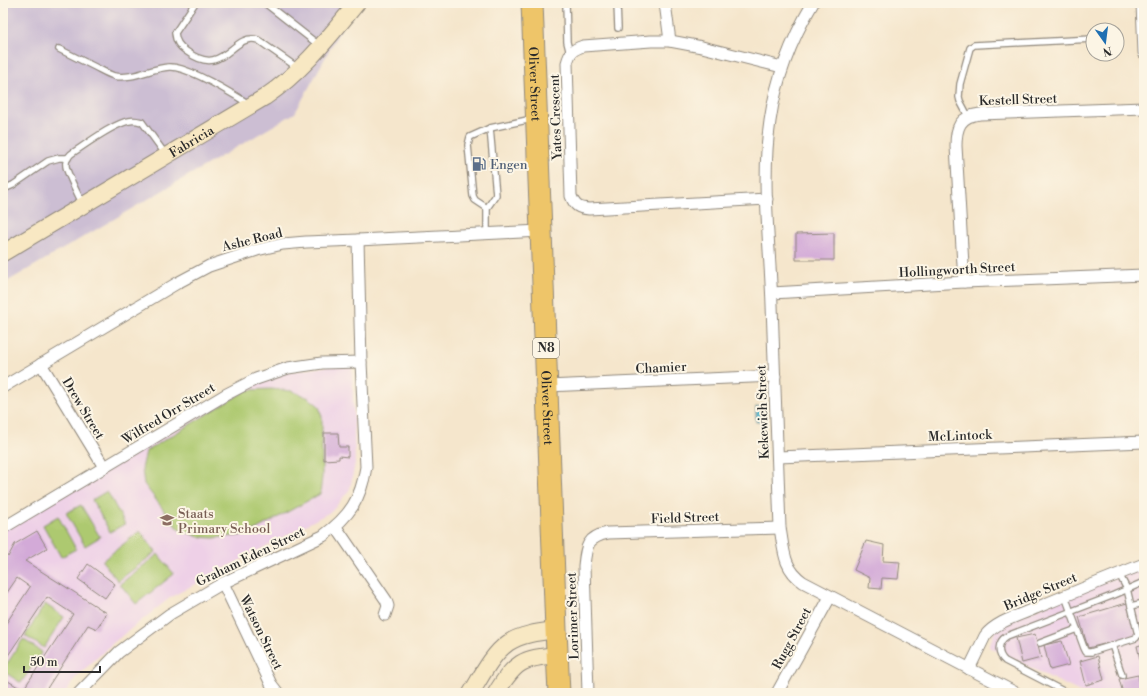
<svg xmlns="http://www.w3.org/2000/svg" width="1147" height="696" viewBox="0 0 1147 696" font-family="'Libre Bodoni',serif">
	<rect width="100%" height="100%" fill="#fcf5e5"/>
	<filter id="ink" filterUnits="userSpaceOnUse"><feTurbulence type="fractalNoise" baseFrequency=".025" numOctaves="2"/><feDisplacementMap in="SourceGraphic" scale="8" xChannelSelector="R" yChannelSelector="G"/><feConvolveMatrix kernelMatrix="1 2 1 2 8 2 1 2 1" color-interpolation-filters="sRGB"/></filter>
	<filter id="wash" filterUnits="userSpaceOnUse"><feTurbulence type="fractalNoise" baseFrequency=".012" numOctaves="4" result="noise"/><feDisplacementMap in="SourceGraphic" scale="16" xChannelSelector="R" yChannelSelector="G"/><feGaussianBlur stdDeviation="0.9" result="paint"/><feColorMatrix in="noise" values="0 0 0 0 0 0 0 0 0 0 0 0 0 0 0 0 0 1.4 0 .05"/><feComposite in="paint" operator="in"/></filter>
	<g filter="url(#wash)">
		<rect width="100%" height="100%" fill="#f5e6cc"/>
		<!-- built -->
		<g fill="#eed0e7">
			<polygon points="352,363 355,463 350,489 332,511 171,597 113,643 76,677 65,693 3,693 3,528 253,384 282,373"/>
			<polygon points="1144,566 1144,693 1082,693 989,647 997,625"/>
		</g>
		<!-- industrial -->
		<polygon fill="#ccbed3" points="3,3 355,3 295,113 3,284"/>
		<!-- green -->
		<g fill="#adc970" stroke="#6c7a4e">
			<polygon points="271,389 292,391 309,398 319,406 322,417 322,477 320,494 246,535 213,538 199,537 178,529 144,484 142,469 146,451 247,390"/>
			<polygon points="107,491 125,524 110,532 92,500"/>
			<polygon points="81,505 100,537 85,546 66,513"/>
			<polygon points="58,516 76,549 61,557 43,525"/>
			<polygon points="140,531 156,552 118,581 102,561"/>
			<polygon points="158,554 174,574 136,604 120,584"/>
			<polygon points="45,604 64,617 44,648 25,636"/>
			<polygon points="23,639 42,652 21,683 3,671 3,670"/>
		</g>
		<!-- water -->
		<polygon fill="#4cb2cb" stroke="#3c6e7b" points="763,406 764,421 756,422 756,407"/>
		<g id="blocks">
			<!-- building -->
			<g fill="#d3aad8">
				<polygon points="834,233 834,260 796,260 796,234"/>
				<polygon points="324,433 338,433 339,447 348,447 348,457 339,456 339,459 324,460"/>
				<polygon points="37,531 47,548 25,561 107,613 97,629 88,625 44,693 3,693 3,678 23,690 73,614 47,597 3,663 3,628 30,587 17,578 4,597 3,597 3,549 8,557 15,544"/>
				<polygon points="866,541 884,545 883,561 900,562 898,579 882,578 881,589 869,588 870,578 854,570"/>
				<polygon points="88,564 115,584 105,598 78,579"/>
				<polygon points="1127,603 1136,636 1088,648 1079,617"/>
				<polygon points="1035,634 1041,658 1022,663 1016,638"/>
				<polygon points="1062,641 1069,665 1050,670 1044,645"/>
				<polygon points="1144,644 1144,672 1143,672 1137,646"/>
				<polygon points="1098,656 1104,680 1086,685 1080,661"/>
				<polygon points="1138,675 1142,693 1123,693 1119,679"/>
			</g>
		</g>
	</g>
	<g filter="url(#ink)">
		<use href="#blocks" fill-opacity="0" stroke="#90887c" stroke-width="1"/>
		<g fill="none" stroke-linecap="round" stroke-linejoin="round">
			<defs>
				<g id="lane">
					<path d="M195 3 175 33C176 42 179 46 186 51 225 80 231 32 258 40L298 68"/>
					<polyline points="265,3 320,46"/>
					<polyline points="566,3 567,42 570,54"/>
					<polyline points="617,3 618,28"/>
					<path d="M59 49C71 55 83 61 95 67 101 70 108 74 114 76 132 80 151 68 169 67 187 66 233 94 249 104"/>
					<polyline points="968,116 960,101 959,97 960,84 970,48 974,45 1093,39"/>
					<polyline points="3,189 6,188 13,185 48,161 59,158 68,158"/>
					<path d="M83 205C79 196 67 174 66 166 65 161 68 157 71 154 85 145 114 123 129 121 133 120 138 121 142 122L166 155"/>
					<polyline points="487,208 475,200 473,196 468,145 470,137 490,128 532,119"/>
					<polyline points="487,233 487,208 494,198 496,195 490,128"/>
					<polyline points="1065,596 1084,648 1086,652 1091,652 1136,638 1138,635 1127,589 1119,574"/>
					<polyline points="1131,606 1144,603"/>
					<polyline points="1040,643 1077,629"/>
					<polyline points="1112,645 1122,675"/>
					<path d="M1067 693 1005 661C997 654 997 642 1007 636L1114 595 1144 582"/>
				</g>
				<g id="street">
					<polyline points="665,3 670,41"/>
					<path d="M813 3C791 40 776 79 770 121 761 181 770 245 772 305 775 380 778 454 780 528 784 550 783 568 803 582L1016 693"/>
					<polyline points="1142,3 1144,53"/>
					<path d="M767 199 589 209C578 208 575 206 571 196L567 63C570 52 572 50 583 46L651 41H670L702 47 782 67"/>
					<path d="M964 282 956 146C956 127 960 116 980 114L1144 108"/>
					<polyline points="772,293 964,282 1144,275"/>
					<polyline points="41,364 104,467"/>
					<polyline points="547,386 775,376"/>
					<polyline points="3,387 179,282 209,266 257,250 283,244 306,242 358,240 541,231"/>
					<polyline points="778,457 1144,442"/>
					<polyline points="336,527 386,600 388,606 385,615"/>
					<polyline points="3,528 225,395 256,379 288,368 322,363 361,362"/>
					<polyline points="223,583 271,684 278,693"/>
					<path d="M969 669 985 636C995 622 1020 615 1036 608 1072 593 1108 578 1144 564"/>
					<path d="M79 693 119 652 170 614 223 583 323 536C350 516 361 499 366 467L361 362 358 240"/>
					<path d="M588 693 584 566C586 546 587 537 608 533L780 528"/>
					<polyline points="777,693 830,597"/>
				</g>
				<g id="secondary">
					<path id="s1" d="M3 253 265 97C302 72 329 37 357 3"/>
					<path d="M471 693C481 677 492 654 508 643 521 634 540 632 556 630"/>
					<path d="M496 693C515 662 522 658 557 655"/>
				</g>
				<g id="highway">
					<path id="s2" d="M532 3 541 231 556 630 559 693"/>
				</g>
			</defs>
			<!-- lane casing -->
			<use href="#lane" stroke="#90887c" stroke-width="8"/>
			<!-- street casing -->
			<use href="#street" stroke="#90887c" stroke-width="13"/>
			<!-- secondary casing -->
			<use href="#secondary" stroke="#90887c" stroke-width="18"/>
			<!-- highway casing -->
			<use href="#highway" stroke="#90887c" stroke-width="23"/>
			<!-- lane -->
			<use href="#lane" stroke="#fff" stroke-width="5.5"/>
			<!-- street -->
			<use href="#street" stroke="#fff" stroke-width="11"/>
			<!-- secondary -->
			<use href="#secondary" stroke="#f8e8c3" stroke-width="16"/>
			<!-- highway -->
			<use href="#highway" stroke="#eec569" stroke-width="21"/>
		</g>
	</g>
	<!-- icons -->
	<defs>
		<symbol id="fuel-bare" viewBox="-9 -9 18 18"><path d="M-5.5-6h7V0h2V4h1.3V-2.5L3-4.5l.8-.8L6-3V5H2.5V1h-1V6h-7ZM-4.2-4.7v3.2H.2V-4.7Z" fill="#5c6f8a" stroke="#fcf5e5" stroke-width="2.5" paint-order="stroke"/></symbol>
		<symbol id="school-bare" viewBox="-9 -9 18 18"><path d="M0-5L7-2L0 1L-7-2ZM-4 1L0 2.5L4 1V4Q0 6-4 4Z" fill="#8d6e63" stroke="#fcf5e5" stroke-width="2.5" paint-order="stroke"/></symbol>
	</defs>
	<g fill-rule="evenodd">
		<use href="#fuel-bare" x="469" y="154" width="20" height="20"/>
		<use href="#school-bare" x="157" y="510" width="20" height="20"/>
	</g>
	<g text-anchor="middle" stroke-width="4" stroke-linejoin="round" paint-order="stroke">
		<!-- shield labels -->
		<rect fill="#fcf5e5" stroke="#6a6863" stroke-width="1" x="533" y="338" width="26" height="20" rx="3"/>
		<g font-size="12" font-weight="bold" fill="#2b2b2b">
			<text x="546" y="352">N8</text>
		</g>
		<!-- street labels -->
		<g font-size="13" fill="#2b2b2b" stroke="#fcf5e5">
			<text dy="5" stroke="none"><textPath href="#s2" startOffset="81">Oliver Street</textPath></text>
			<text transform="translate(1018 99) rotate(-2)" y="5">Kestell Street</text>
			<text transform="translate(555 117) rotate(-92)" y="5">Yates Crescent</text>
			<text dy="5" stroke="none"><textPath href="#s1" startOffset="219">Fabricia</textPath></text>
			<text transform="translate(252 239) rotate(-14)" y="5">Ashe Road</text>
			<text transform="translate(957 269) rotate(-3)" y="5">Hollingworth Street</text>
			<text transform="translate(661 367) rotate(-3)" y="5">Chamier</text>
			<text transform="translate(84 408) rotate(59)" y="5">Drew Street</text>
			<text dy="5" stroke="none"><textPath href="#s2" startOffset="405">Oliver Street</textPath></text>
			<text transform="translate(762 412) rotate(-92)" y="5">Kekewich Street</text>
			<text transform="translate(168 413) rotate(-31)" y="5">Wilfred Orr Street</text>
			<text transform="translate(960 435) rotate(-2)" y="5">McLintock</text>
			<text transform="translate(685 517) rotate(-2)" y="5">Field Street</text>
			<text transform="translate(250 556) rotate(-26)" y="5">Graham Eden Street</text>
			<text transform="translate(1040 591) rotate(-23)" y="5">Bridge Street</text>
			<text transform="translate(572 616) rotate(-92)" y="5">Lorimer Street</text>
			<text transform="translate(262 632) rotate(64)" y="5">Watson Street</text>
			<text transform="translate(791 638) rotate(-62)" y="5">Rugg Street</text>
		</g>
		<!-- service labels -->
		<g font-size="13" fill="#4e5e75" stroke="#fcf5e5" text-anchor="start">
			<text x="490" y="169">Engen</text>
		</g>
		<!-- education labels -->
		<g font-size="13" fill="#785e54" stroke="#fcf5e5" text-anchor="start">
			<text x="178" y="518">Staats<tspan x="178" dy="15">Primary School</tspan></text>
		</g>
	</g>
	<!-- margin -->
	<rect width="1147" height="696" fill="none" stroke="#fcf5e5" stroke-width="16"/>
	<!-- north arrow -->
	<g transform="translate(1105 42) rotate(166)"><circle r="19" fill="#fcf5e5" stroke="#a8a49b"/>
	<path d="M0-3L7 15L0 10L-7 15Z" fill="#1f6fb2"/>
	<text y="-6" font-size="11" font-weight="bold" text-anchor="middle" fill="#2b2b2b">N</text>
	</g>
	<!-- scale -->
	<path d="M24 666v6h76v-6" fill="none" stroke="#2b2b2b" stroke-width="2"/>
	<text x="30" y="666" font-size="12" fill="#2b2b2b" stroke="#fcf5e5" stroke-width="3" paint-order="stroke">50 m</text>
</svg>
